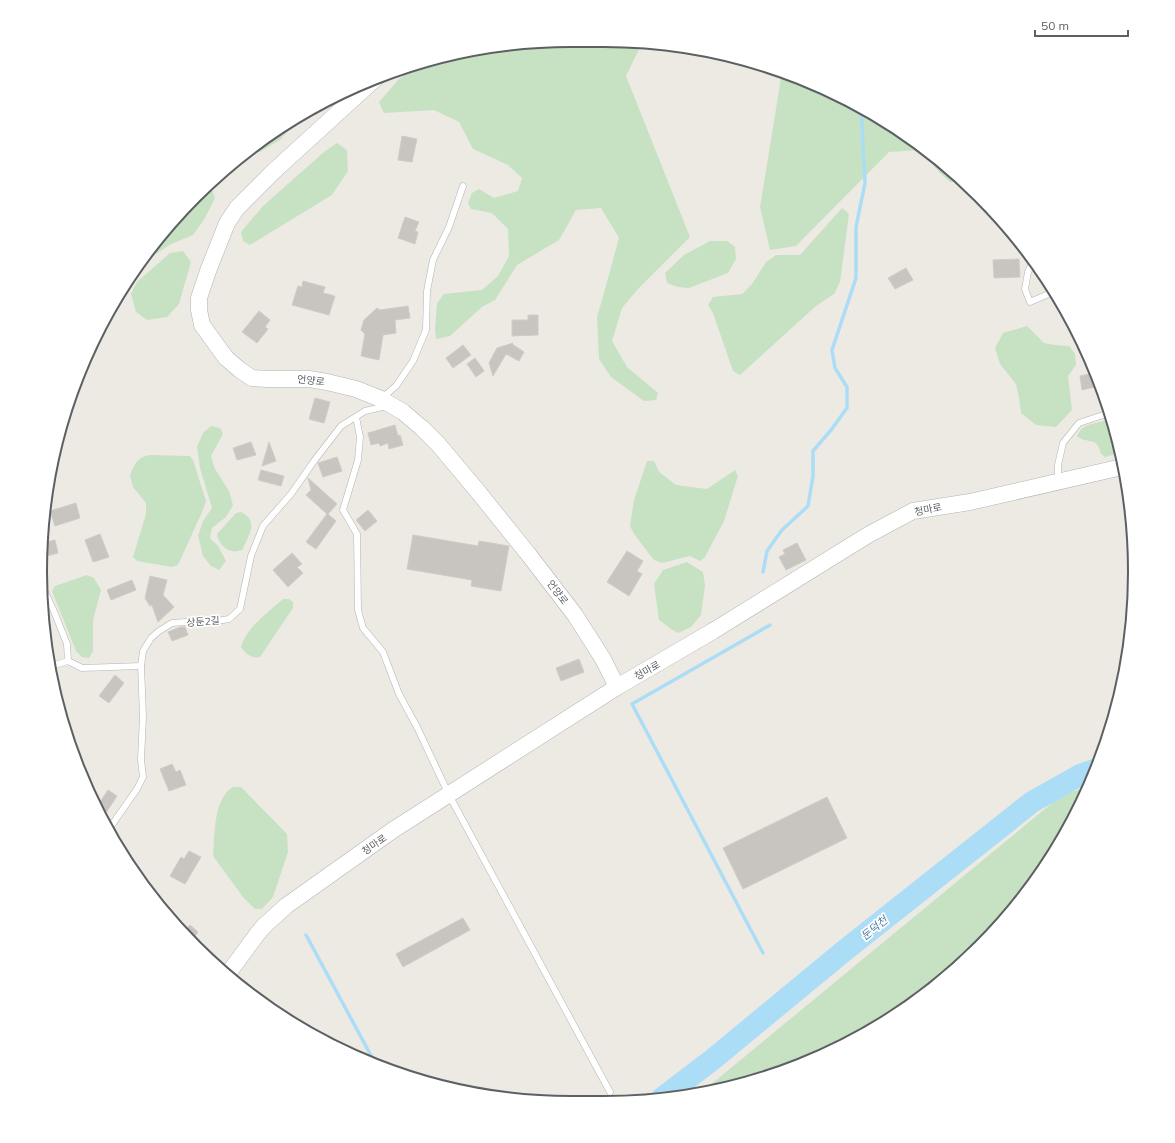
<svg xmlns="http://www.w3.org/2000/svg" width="1175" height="1143" viewBox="0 0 1175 1143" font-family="Mulish,'Noto Sans KR',sans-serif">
	<rect width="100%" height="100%" fill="#edeae4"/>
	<!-- green -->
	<g fill="#c6e2c3">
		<polygon points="571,40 642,43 626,76 690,237 638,289 622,308 612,341 627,367 658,393 656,400 644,401 611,377 599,359 597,317 607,282 619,238 601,208 576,210 559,240 517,265 495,300 482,307 450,336 436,339 435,330 437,303 444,294 482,290 498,276 509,256 508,229 492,213 471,209 468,203 472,193 479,189 494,198 518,191 522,178 508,165 473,149 459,122 434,110 384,113 379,102 399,79 417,66 468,50"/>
		<polygon points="782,72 869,111 954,172 963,181 950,182 940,173 920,150 889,152 796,246 770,250 760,207"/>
		<polygon points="300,117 280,140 260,152 249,152 276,130"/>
		<polygon points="337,143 347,150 348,171 332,195 250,245 243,241 241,232 263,206 324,152"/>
		<polygon points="210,185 215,198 205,218 193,235 171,244 139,265 196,196"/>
		<polygon points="842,208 849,214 840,282 834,294 816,306 740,375 733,371 713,313 708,305 713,297 742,294 752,284 766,262 776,255 800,255"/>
		<polygon points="710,241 727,241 735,247 736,259 728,273 689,288 678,287 667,283 665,273 684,255"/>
		<polygon points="183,251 191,262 179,304 167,317 147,320 136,312 131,294 137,282 170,253"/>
		<polygon points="1027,326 1044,343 1055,345 1069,346 1075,354 1076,365 1068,376 1072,410 1056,427 1036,425 1021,413 1019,397 1016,384 1000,364 995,348 1003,333"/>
		<path d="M1111 419 1117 434 1120 453 1105 457 1101 454C1097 435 1087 445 1077 436L1081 429 1088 425Z"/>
		<polygon points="211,426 220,428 223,434 211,456 215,469 229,491 233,505 226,517 212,528 210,538 218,546 226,561 219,570 211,566 203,556 198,536 203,521 212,508 200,468 197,447 203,433"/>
		<path d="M150 455 190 456 193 460 206 501 203 510 178 565 172 567 137 561 133 557 146 514V503L133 487 130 475C135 464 137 457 150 455Z"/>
		<polygon points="647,461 654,461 659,472 676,485 707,489 735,470 738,476 724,521 705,557 700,561 690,556 662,563 654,560 634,534 630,526 634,500"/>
		<path d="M241 512C260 521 248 537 242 550 239 551 234 552 232 551 224 550 218 541 217 534L236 513Z"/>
		<polygon points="687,562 703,572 705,586 701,615 691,627 678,633 671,629 659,620 654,584 663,570"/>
		<polygon points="87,575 94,578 101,590 93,620 93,651 89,658 82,657 76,651 52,591 55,586"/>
		<path d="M283 599H289L293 602V608L260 657C253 659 245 654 241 647 247 627 267 613 283 599Z"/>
		<path d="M233 787H241L287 834 288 852 273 897 262 909H255L243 897 213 856C215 835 213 799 233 787Z"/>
		<polygon points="1086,788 1064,837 1003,922 927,993 838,1048 741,1085 703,1091 1063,794"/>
	</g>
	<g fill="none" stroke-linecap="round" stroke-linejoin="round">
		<!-- stream -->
		<g stroke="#abddf6" stroke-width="3.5">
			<polyline points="763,572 767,551 782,530 808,506 813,476 813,451 831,430 847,408 847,387 835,368 832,350 856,278 856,227 865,183 861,108"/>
			<polyline points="306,935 375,1063"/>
			<polyline points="763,953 632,704 770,625"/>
		</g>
		<!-- river -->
		<polyline stroke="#abddf6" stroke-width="22" points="662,1098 712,1060 844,951 1032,802 1080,775 1094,770"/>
	</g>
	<!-- building -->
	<g fill="#c8c5c0" stroke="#d1cbc3">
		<polygon points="402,136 417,139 412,162 398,160"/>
		<polygon points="405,217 419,222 415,231 418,232 415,244 398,238"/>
		<polygon points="1019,259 1020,277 994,278 993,260"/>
		<polygon points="906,268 913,280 895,289 888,278"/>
		<polygon points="303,281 325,287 323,293 335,296 329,315 292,305 298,286 302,287"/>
		<polygon points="408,306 410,318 395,320 396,333 383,335 379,360 361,356 365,334 361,330 364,320 377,308 380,310"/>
		<polygon points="259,311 270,320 265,327 268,329 257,343 242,332"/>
		<polygon points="528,315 538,315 538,335 512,336 512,320 528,320"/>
		<polygon points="513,343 512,344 524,352 519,361 506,354 493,376 489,363 497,348"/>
		<polygon points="463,345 471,355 453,368 446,358"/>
		<polygon points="475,358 484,371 476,377 467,364"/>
		<polygon points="1094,373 1099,386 1082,390 1080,376"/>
		<polygon points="315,398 330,402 324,423 309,419"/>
		<polygon points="395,425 398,436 400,435 403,445 389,449 388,443 380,446 379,443 371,445 368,433"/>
		<polygon points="251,442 256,455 237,460 233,448"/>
		<polygon points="269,442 276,461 262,466"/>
		<polygon points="337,457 342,471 323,477 318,463"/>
		<polygon points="261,470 284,476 281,486 258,480"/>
		<polygon points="308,478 337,504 328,514 336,521 316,549 306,542 327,514 306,495 311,490"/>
		<polygon points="76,503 80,518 55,526 50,511"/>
		<polygon points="368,510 377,521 365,531 356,520"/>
		<polygon points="100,534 109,557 93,562 85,540"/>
		<polygon points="413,535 478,546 479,541 509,546 501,591 471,586 472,580 407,569"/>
		<polygon points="55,540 58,553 43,557 43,543"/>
		<polygon points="797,543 806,560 786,570 779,557 785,554 783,550"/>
		<polygon points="627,551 643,561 637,571 642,574 629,596 607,582"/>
		<polygon points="292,553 302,564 297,567 303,573 288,587 273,570"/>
		<polygon points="150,576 167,580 163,595 174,607 158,622 152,605 150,606 145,598"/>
		<polygon points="132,580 136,590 111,600 107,590"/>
		<polygon points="180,627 185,627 188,635 172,641 168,632"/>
		<polygon points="579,659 584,672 561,681 556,668"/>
		<polygon points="115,675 124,683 109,703 99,696"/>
		<polygon points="172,764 176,772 180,770 186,785 169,791 160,769"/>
		<polygon points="108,790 117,796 102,819 96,808"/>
		<polygon points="827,797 847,838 743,889 723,848"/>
		<polygon points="189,851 201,857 185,884 170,876 181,857 184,859"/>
		<polygon points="463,918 470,930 403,967 396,954"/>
		<polygon points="190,925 198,932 192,940 184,932"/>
	</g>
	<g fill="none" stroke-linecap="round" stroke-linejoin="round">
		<defs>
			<g id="service">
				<polyline points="1033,261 1028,272 1025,289 1030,302 1053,292"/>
				<polyline points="382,398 396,386 413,361 426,330 427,291 433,260 449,227 463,186"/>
				<polyline points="356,417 360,437 358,460 343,510 357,534 358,610 363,628 383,652 399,694 417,727 449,795 610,1092"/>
				<polyline points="1058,480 1058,465 1063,443 1079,423 1109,413"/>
				<polyline points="42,586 53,609 67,644 68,661 82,668 141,666"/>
				<polyline points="51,666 68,661"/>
				<polyline points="109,829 137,789 143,777 141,760 143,716 141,666 143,651 151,638 159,631 172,623 186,622 204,623 229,619 240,609 251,556 263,526 291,494 314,461 341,426 365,411 387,406"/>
			</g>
			<g id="tertiary">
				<polyline points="376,78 274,171 237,208 227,223 208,271 199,298 199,310 202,325 226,358 240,370 252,378 267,379 309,379 327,382 356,389 381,399 403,412 422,428 438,444 475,488 529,555 575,615 603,659 617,687"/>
				<polyline points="227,975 258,933 264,926 286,906 393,830 617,687 713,631 868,535 913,511 970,502 1122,467"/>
			</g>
		</defs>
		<!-- service casing -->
		<use href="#service" stroke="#b1b4b7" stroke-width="7"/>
		<!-- tertiary casing -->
		<use href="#tertiary" stroke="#b1b4b7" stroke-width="17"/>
		<!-- service -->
		<use href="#service" stroke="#fff" stroke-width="6"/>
		<!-- tertiary -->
		<use href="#tertiary" stroke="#fff" stroke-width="16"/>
	</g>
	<g text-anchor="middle" stroke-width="3.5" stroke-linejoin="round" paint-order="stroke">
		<!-- street labels -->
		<g font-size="10" fill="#5c6063" stroke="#fff">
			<text transform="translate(311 380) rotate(6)" y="4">언양로</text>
			<text transform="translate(928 509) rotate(-12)" y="4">청마로</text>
			<text transform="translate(558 592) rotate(53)" y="4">언양로</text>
			<text transform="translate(203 621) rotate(-4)" y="4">상둔2길</text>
			<text transform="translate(647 670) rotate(-30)" y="4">청마로</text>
			<text transform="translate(374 844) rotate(-35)" y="4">청마로</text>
		</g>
		<!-- water labels -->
		<g font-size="11" font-style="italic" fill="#477a9e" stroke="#fff">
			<text transform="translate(874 928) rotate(-39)" y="4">둔덕천</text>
		</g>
	</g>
	<!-- crop -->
	<path d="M0 0H1175V1143H0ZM571 47H604A524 524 0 0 1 1128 571V572A524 524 0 0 1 604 1096H571A524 524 0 0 1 47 572V571A524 524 0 0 1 571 47Z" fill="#fff" fill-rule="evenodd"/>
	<path fill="none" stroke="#5c6063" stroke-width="2" d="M571 47H604A524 524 0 0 1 1128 571V572A524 524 0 0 1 604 1096H571A524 524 0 0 1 47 572V571A524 524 0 0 1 571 47Z"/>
	<!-- scale -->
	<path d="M1035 30v6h93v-6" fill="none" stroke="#5c6063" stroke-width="2"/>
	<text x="1041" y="30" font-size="12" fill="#5c6063" stroke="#ffffff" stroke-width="3" paint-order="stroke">50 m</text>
</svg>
